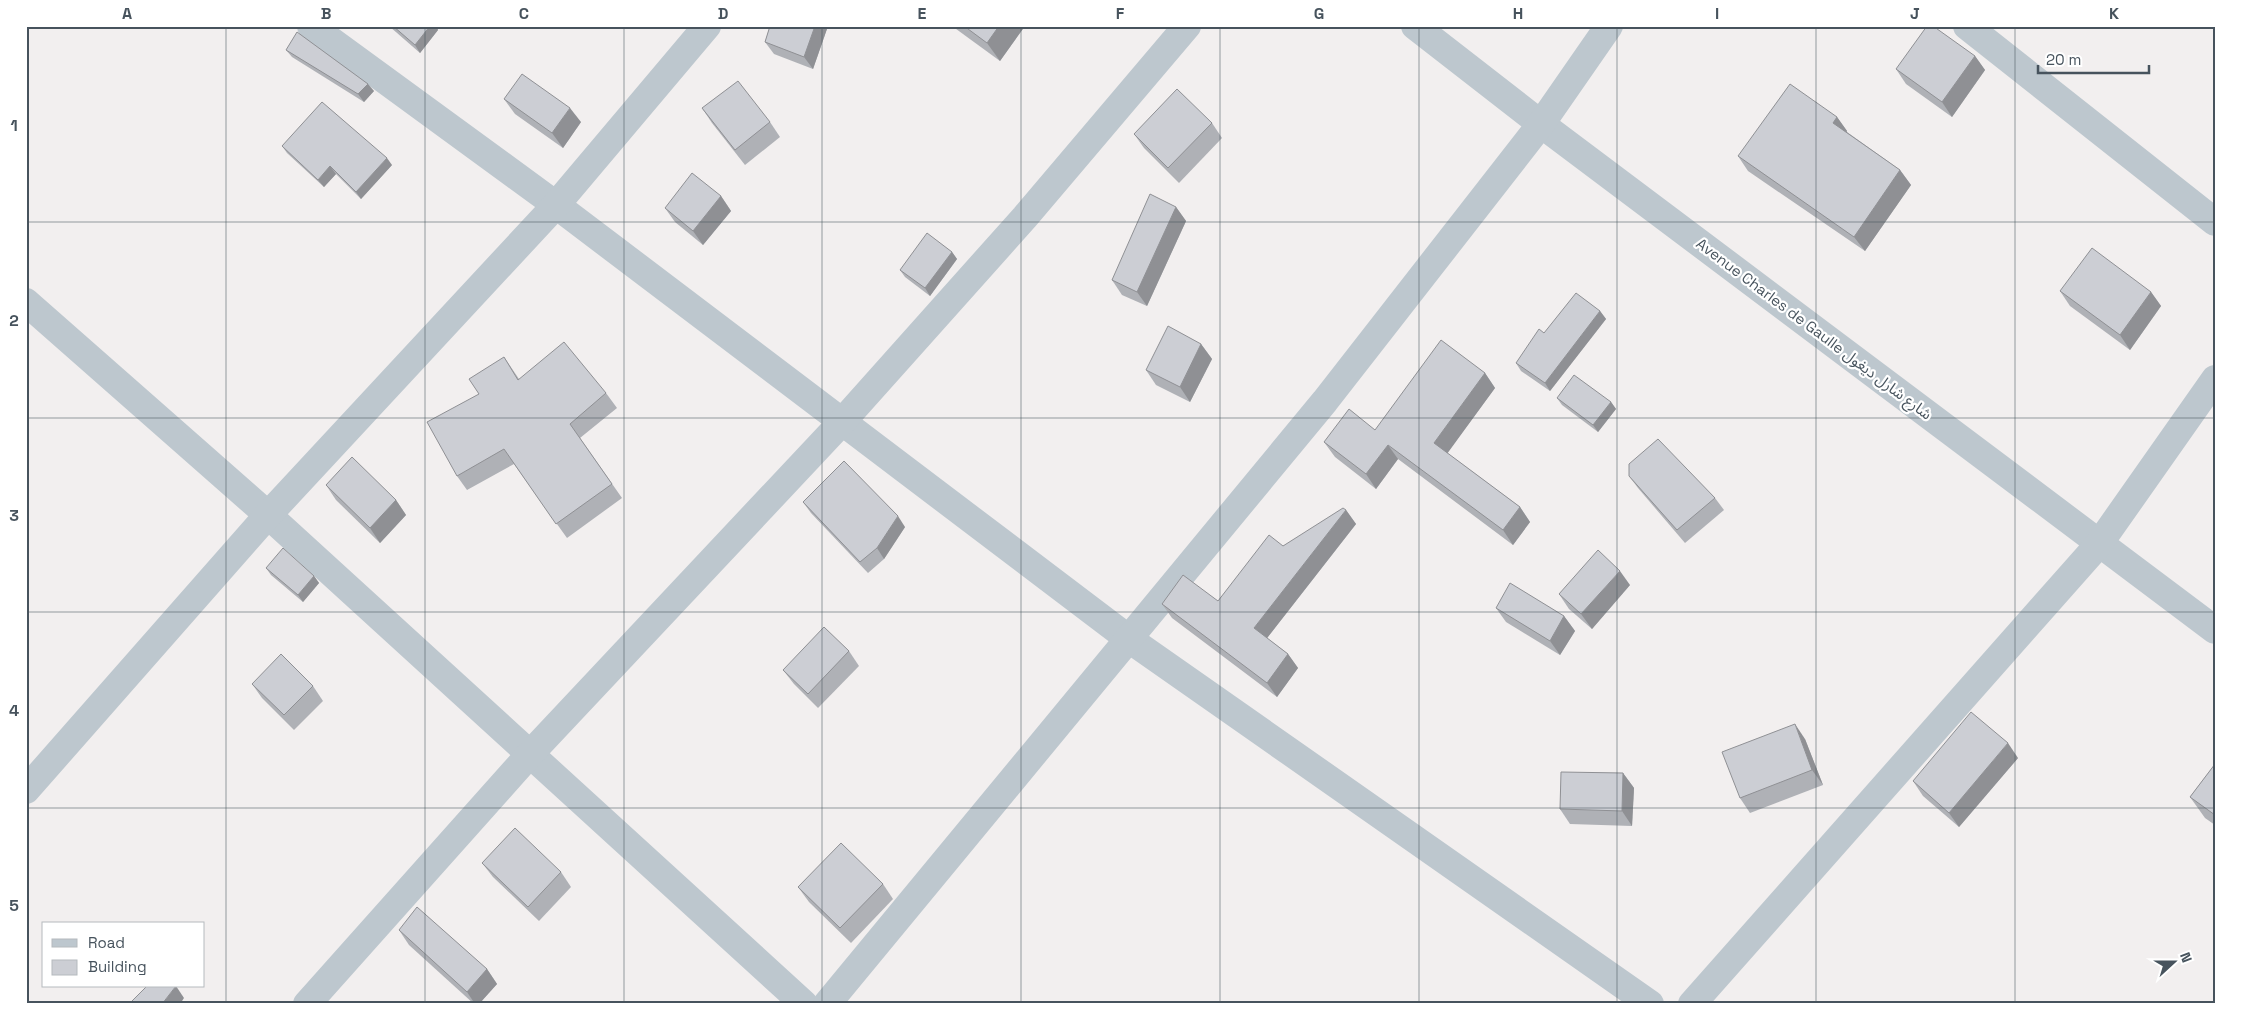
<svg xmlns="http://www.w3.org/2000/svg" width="2241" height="1030" viewBox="0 0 2241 1030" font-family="'Space Grotesk','Noto Sans Arabic',sans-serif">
	<rect width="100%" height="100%" fill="#f2efef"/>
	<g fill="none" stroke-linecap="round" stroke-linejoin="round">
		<!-- minor -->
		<g stroke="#bdc7ce" stroke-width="28">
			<polyline points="311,26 556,205 1129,639 1650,1004"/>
			<polyline points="1415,26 1541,124 2215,630"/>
			<polyline points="1967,26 2215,222"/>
			<polyline points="26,302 268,515 804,1004"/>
			<polyline points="26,790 268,515 556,205 707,26"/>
			<polyline points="307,1004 530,754 841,423 1025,217 1187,26"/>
			<polyline points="827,1004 1325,401 1541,124 1609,26"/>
			<polyline points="1692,1004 2099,544 2215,379"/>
		</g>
	</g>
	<!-- wall -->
	<g fill="#afb1b6">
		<polygon points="389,26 436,26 438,30 420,53"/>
		<polygon points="770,26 828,26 813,69 774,54 765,42"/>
		<polygon points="952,26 1025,26 1000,61"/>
		<polygon points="286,50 374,91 364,102 292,57"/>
		<polygon points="1975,56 1985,70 1952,117 1906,84 1896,69"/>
		<polygon points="504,99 581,122 563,148 515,114"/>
		<polygon points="702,108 770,122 780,137 745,165 712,123"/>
		<polygon points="1837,117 1847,131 1847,132 1900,170 1911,185 1865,251 1748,171 1738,156"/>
		<polygon points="1212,123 1222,138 1179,183 1144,148 1134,134"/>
		<polygon points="282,146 392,165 361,199 336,174 324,187 287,153"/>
		<polygon points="721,196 731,211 703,245 675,222 665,208"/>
		<polygon points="1176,207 1186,221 1147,306 1122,295 1112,280"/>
		<polygon points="952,252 957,259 930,296 905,277 900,270"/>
		<polygon points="2060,291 2151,292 2161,306 2130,350 2070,306"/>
		<polygon points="1600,311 1606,319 1550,391 1521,371 1516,363 1544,333"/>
		<polygon points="1201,344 1212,359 1190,402 1156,385 1146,370"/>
		<polygon points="504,357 519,379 606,393 617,408 580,438 622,498 567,538 514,464 467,490 457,476 479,394"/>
		<polygon points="1485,373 1495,388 1447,453 1520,507 1530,522 1513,545 1398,459 1376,489 1335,457 1324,442 1375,430"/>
		<polygon points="1557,398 1611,402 1616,409 1598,432 1562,405"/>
		<polygon points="1629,476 1715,498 1724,510 1685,543 1638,488"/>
		<polygon points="326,485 396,500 406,515 380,543 336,500"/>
		<polygon points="26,498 29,502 26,505"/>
		<polygon points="803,502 905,527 884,559 868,573 811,513"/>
		<polygon points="1346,510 1356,524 1267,638 1288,654 1298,668 1277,697 1172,618 1162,604 1218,601 1283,546"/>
		<polygon points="266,568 314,576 319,583 303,602 271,575"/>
		<polygon points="1630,585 1592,629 1569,609 1559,594"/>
		<polygon points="1496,608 1564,616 1575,631 1560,655 1506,622"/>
		<polygon points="849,651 859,666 818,708 794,684 783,670"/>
		<polygon points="252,684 313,686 323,701 294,730 262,698"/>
		<polygon points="1805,739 1823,785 1750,813 1740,798"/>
		<polygon points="2018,758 1959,827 1923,796 1913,781"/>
		<polygon points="2215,764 2215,825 2205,818 2190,797"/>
		<polygon points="1623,773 1634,788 1632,826 1570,824 1560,809"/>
		<polygon points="482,863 561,872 571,887 539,921 493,877"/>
		<polygon points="883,884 893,899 851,943 809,902 798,887"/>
		<polygon points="399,930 487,969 497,984 479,1004 474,1004 409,945"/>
	</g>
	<!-- shaded-wall -->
	<g fill="#8f9094">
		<polygon points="430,26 436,26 438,30 420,53 415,45"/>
		<polygon points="815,26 828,26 813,69 804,57"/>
		<polygon points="999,26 1025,26 1000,61 987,43"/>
		<polygon points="1975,56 1985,70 1952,117 1942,102"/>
		<polygon points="368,84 374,91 364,102 358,94"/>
		<polygon points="570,108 581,122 563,148 552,133"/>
		<polygon points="1837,117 1847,131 1843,137 1833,123"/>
		<polygon points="387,158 392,165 361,199 356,192"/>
		<polygon points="330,166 336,174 324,187 318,180"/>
		<polygon points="1900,170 1911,185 1865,251 1854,237"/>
		<polygon points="721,196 731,211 703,245 693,231"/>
		<polygon points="1176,207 1186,221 1147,306 1137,292"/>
		<polygon points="952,252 957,259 930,296 925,288"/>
		<polygon points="2151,292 2161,306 2130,350 2120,335"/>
		<polygon points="1600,311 1606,319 1550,391 1545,383"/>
		<polygon points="1201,344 1212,359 1190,402 1180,387"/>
		<polygon points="1485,373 1495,388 1444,458 1434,443"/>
		<polygon points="1611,402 1616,409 1598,432 1593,425"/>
		<polygon points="1388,445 1398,459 1376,489 1366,474"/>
		<polygon points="396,500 406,515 380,543 370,528"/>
		<polygon points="1520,507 1530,522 1513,545 1503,530"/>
		<polygon points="1346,510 1356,524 1264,642 1254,628"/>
		<polygon points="898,516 905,527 884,559 877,548"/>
		<polygon points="1620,571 1630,585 1592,629 1581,614"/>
		<polygon points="314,576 319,583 303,602 298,595"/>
		<polygon points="1564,616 1575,631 1560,655 1550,641"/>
		<polygon points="1288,654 1298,668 1277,697 1267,683"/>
		<polygon points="1795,724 1805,739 1823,785 1812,770"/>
		<polygon points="2008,743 2018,758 1959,827 1949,813"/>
		<polygon points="1623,773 1634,788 1632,826 1622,811"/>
		<polygon points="487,969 497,984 479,1004 475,1004 467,992"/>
		<polygon points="176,986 184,998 180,1004 162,1004"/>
	</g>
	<!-- building -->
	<g fill="#ccced4" stroke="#8f9094">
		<polygon points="393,26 430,26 415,45"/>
		<polygon points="770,26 815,26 804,57 765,42"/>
		<polygon points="964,26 999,26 987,43"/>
		<polygon points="1927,26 1933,26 1975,56 1942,102 1896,69"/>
		<polygon points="297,32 368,84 358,94 286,50"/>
		<polygon points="522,74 570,108 552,133 504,99"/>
		<polygon points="738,81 770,122 735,150 702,108"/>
		<polygon points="1790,84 1837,117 1833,123 1900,170 1854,237 1738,156"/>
		<polygon points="1177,89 1212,123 1168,168 1134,134"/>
		<polygon points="322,102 387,158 356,192 330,166 318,180 282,146"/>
		<polygon points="692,173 721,196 693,231 665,208"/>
		<polygon points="1150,194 1176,207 1137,292 1112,280"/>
		<polygon points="927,233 952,252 925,288 900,270"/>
		<polygon points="2092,248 2151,292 2120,335 2060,291"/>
		<polygon points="1576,293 1600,311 1545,383 1516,363 1539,329 1544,333"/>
		<polygon points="1168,326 1201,344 1180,387 1146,370"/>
		<polygon points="1441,340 1485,373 1434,443 1520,507 1503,530 1388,445 1366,474 1324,442 1349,409 1375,430"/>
		<polygon points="564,342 606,393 570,424 612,484 556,524 504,449 457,476 427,422 479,394 469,379 504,357 518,380"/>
		<polygon points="1574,375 1611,402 1593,425 1557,398"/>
		<polygon points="1658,439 1715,498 1677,530 1629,476 1629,464"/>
		<polygon points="352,457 396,500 370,528 326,485"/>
		<polygon points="844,461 898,516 877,548 860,562 803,502"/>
		<polygon points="1343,508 1346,510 1254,628 1288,654 1267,683 1162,604 1183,575 1218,601 1269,535 1283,546"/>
		<polygon points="283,548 314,576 298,595 266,568"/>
		<polygon points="1598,550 1620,571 1581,614 1559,594"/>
		<polygon points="1510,583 1564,616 1550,641 1496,608"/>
		<polygon points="824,627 849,651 808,694 783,670"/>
		<polygon points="281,654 313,686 284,715 252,684"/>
		<polygon points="1971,712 2008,743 1949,813 1913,781"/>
		<polygon points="1795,724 1812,770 1740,798 1722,752"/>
		<polygon points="2215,764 2215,815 2190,797"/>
		<polygon points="1561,772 1623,773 1622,811 1560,809"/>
		<polygon points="515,828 561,872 528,907 482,863"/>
		<polygon points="841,843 883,884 840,928 798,887"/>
		<polygon points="417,907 487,969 467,992 399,930"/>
		<polygon points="147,986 176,986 162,1004 129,1004"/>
	</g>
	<!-- grid -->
	<path fill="none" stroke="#47535d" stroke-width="1" stroke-opacity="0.55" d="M226 26V1004M425 26V1004M624 26V1004M822 26V1004M1021 26V1004M1220 26V1004M1419 26V1004M1617 26V1004M1816 26V1004M2015 26V1004M26 222H2215M26 418H2215M26 612H2215M26 808H2215"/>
	<g text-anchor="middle" stroke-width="4.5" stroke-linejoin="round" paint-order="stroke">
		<!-- street labels -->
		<g font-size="15" fill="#47535d" stroke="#fff">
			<text transform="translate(1814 329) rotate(37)" y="5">Avenue Charles de Gaulle شارع شارل ديغول</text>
		</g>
	</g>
	<!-- border -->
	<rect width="2241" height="1030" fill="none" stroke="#ffffff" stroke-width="55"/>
	<!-- legend -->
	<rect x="42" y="922" width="162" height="65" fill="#ffffff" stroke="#b5babe"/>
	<rect x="52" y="939" width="25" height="8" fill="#bdc7ce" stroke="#b5babe"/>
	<text x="88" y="948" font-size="15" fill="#47535d">Road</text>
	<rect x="52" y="960" width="25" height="15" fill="#ccced4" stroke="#b5babe"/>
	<text x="88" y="972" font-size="15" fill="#47535d">Building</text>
	<!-- north arrow -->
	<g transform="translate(2174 962) rotate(69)" stroke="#ffffff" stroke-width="4" paint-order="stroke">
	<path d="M0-4L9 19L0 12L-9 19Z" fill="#47535d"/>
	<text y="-8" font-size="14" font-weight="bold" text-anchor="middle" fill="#47535d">N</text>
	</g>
	<!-- scale -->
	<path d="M2038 65v8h111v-8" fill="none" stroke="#47535d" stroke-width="2.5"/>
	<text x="2046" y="65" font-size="15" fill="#47535d" stroke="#ffffff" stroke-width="4" paint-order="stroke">20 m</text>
	<rect x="28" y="28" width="2186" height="974" fill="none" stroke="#47535d" stroke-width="2"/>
	<g font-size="16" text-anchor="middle" font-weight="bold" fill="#47535d">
		<text x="127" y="19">A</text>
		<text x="326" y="19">B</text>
		<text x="524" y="19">C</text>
		<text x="723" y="19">D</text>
		<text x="922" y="19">E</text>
		<text x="1120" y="19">F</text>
		<text x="1319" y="19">G</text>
		<text x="1518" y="19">H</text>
		<text x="1717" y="19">I</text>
		<text x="1915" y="19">J</text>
		<text x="2114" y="19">K</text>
		<text x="14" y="131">1</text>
		<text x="14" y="326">2</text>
		<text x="14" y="521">3</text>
		<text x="14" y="716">4</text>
		<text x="14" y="911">5</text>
	</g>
</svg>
